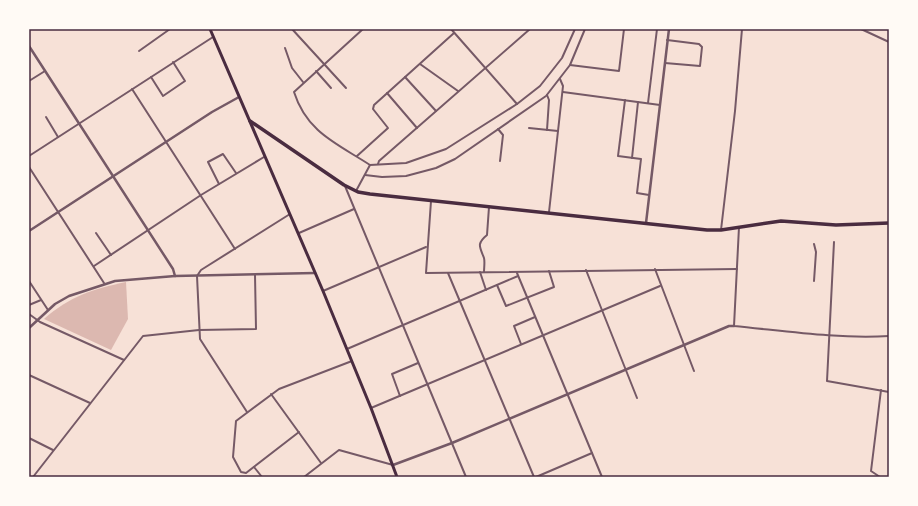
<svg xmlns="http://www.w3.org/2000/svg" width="918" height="506" font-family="Roboto,sans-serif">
  <rect width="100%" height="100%" fill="#f7e1d7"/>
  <!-- water -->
  <path fill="#dcb8b0" d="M126,282l2,37 -17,31 -67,-31c26,-23 49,-30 82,-37z"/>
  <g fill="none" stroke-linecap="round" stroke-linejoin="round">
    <!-- minor -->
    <g stroke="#755966" stroke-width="2">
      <path d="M292,29l54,59"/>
      <path d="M363,29l-69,63c13,41 44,52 76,73"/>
      <path d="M451,29l66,75"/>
      <path d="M861,29l28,13"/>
      <path d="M285,48l7,20 11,14"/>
      <path d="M139,51l31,-22"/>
      <path d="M665,63l35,3 2,-19 -3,-3 -32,-4"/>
      <path d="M420,64l38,27"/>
      <path d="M570,65l49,6 5,-42"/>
      <path d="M316,71l15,17"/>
      <path d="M151,77l12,19 22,-15 -12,-19"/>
      <path d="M405,77l31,34"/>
      <path d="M29,81l16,-10"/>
      <path d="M132,89l103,160"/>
      <path d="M563,92l97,13"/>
      <path d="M387,93l30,35"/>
      <path d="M547,95l2,5 -2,30"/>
      <path d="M625,100l-7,56 23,3 -4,34 12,2"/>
      <path d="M648,103l9,-74"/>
      <path d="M46,117l12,20"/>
      <path d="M529,128l29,3"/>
      <path d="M498,129l5,6 -3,26"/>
      <path d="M29,156l184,-119"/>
      <path d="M357,156l31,-28 -15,-19 1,-4 80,-72"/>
      <path d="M632,158l6,-56"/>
      <path d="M378,164l1,-3 151,-132"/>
      <path d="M29,167l75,116"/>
      <path d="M365,175l17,2 24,-1 30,-8 19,-9 91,-63 24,-31 15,-36"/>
      <path d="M219,184l-11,-22 15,-8 13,19"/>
      <path d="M345,186l121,291"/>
      <path d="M356,191l14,-26 36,-2 40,-14 71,-45 23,-18 22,-28 13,-29"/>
      <path d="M431,201l-5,72 311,-4"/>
      <path d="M549,212l14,-126 -3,-7"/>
      <path d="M739,227l-5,99c52,5 103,13 155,10"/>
      <path d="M721,230l14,-119 7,-82"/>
      <path d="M96,233l15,22"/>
      <path d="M299,233l55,-24"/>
      <path d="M834,242l-7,139 62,11"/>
      <path d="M814,244l2,8 -2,29"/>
      <path d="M94,266l107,-71 63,-38"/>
      <path d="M655,269l39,102"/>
      <path d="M586,270l51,128"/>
      <path d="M480,272l6,18"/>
      <path d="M484,272c0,-4 1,-10 0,-14 -4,-11 -8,-14 3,-23l2,-28"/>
      <path d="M448,273l86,204"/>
      <path d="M517,273l85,204"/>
      <path d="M29,281l19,29"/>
      <path d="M497,285l9,21 48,-19 -5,-16"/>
      <path d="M323,291l103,-44"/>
      <path d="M29,305l12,-5"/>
      <path d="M29,314l11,8 84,38"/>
      <path d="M521,344l-7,-18 21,-9"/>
      <path d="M347,349l171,-73"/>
      <path d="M29,375l61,28"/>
      <path d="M271,394l50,69"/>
      <path d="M400,396l-8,-22 26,-11"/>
      <path d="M371,408l289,-122"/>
      <path d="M247,412l-47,-73 -3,-63 4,-6 89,-56"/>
      <path d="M299,432l-53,41 -5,-1 -8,-15 3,-36 43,-32 73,-28"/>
      <path d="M29,438l24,12"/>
      <path d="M254,467l8,10"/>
      <path d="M33,477l110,-141 56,-6 57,-1 -1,-54"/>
      <path d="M304,477l35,-27 54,15"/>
      <path d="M536,477l56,-24"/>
      <path d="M880,477l-9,-6 10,-81"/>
    </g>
    <!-- tertiary -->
    <g stroke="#755966" stroke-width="2.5">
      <path d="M29,46l144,223 2,7"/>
      <path d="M646,223l23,-194"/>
      <path d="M29,231l183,-119 27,-15"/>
      <path d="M29,328l26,-24 14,-8 46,-15 60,-5 140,-3"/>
      <path d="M393,465l59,-22 277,-117h5"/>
    </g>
    <!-- secondary -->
    <path stroke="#4a2c40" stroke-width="3" d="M210,29l113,262 48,117 26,69"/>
    <!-- primary -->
    <path stroke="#4a2c40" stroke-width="3.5" d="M250,121l94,64 14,7 12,2 337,36h14l60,-9 55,4 53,-2"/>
  </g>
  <!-- border -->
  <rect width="918" height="506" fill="none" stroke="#fffaf5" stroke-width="60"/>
  <rect x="30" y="30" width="858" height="446" fill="none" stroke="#4a2c40" stroke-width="1.5"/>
</svg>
